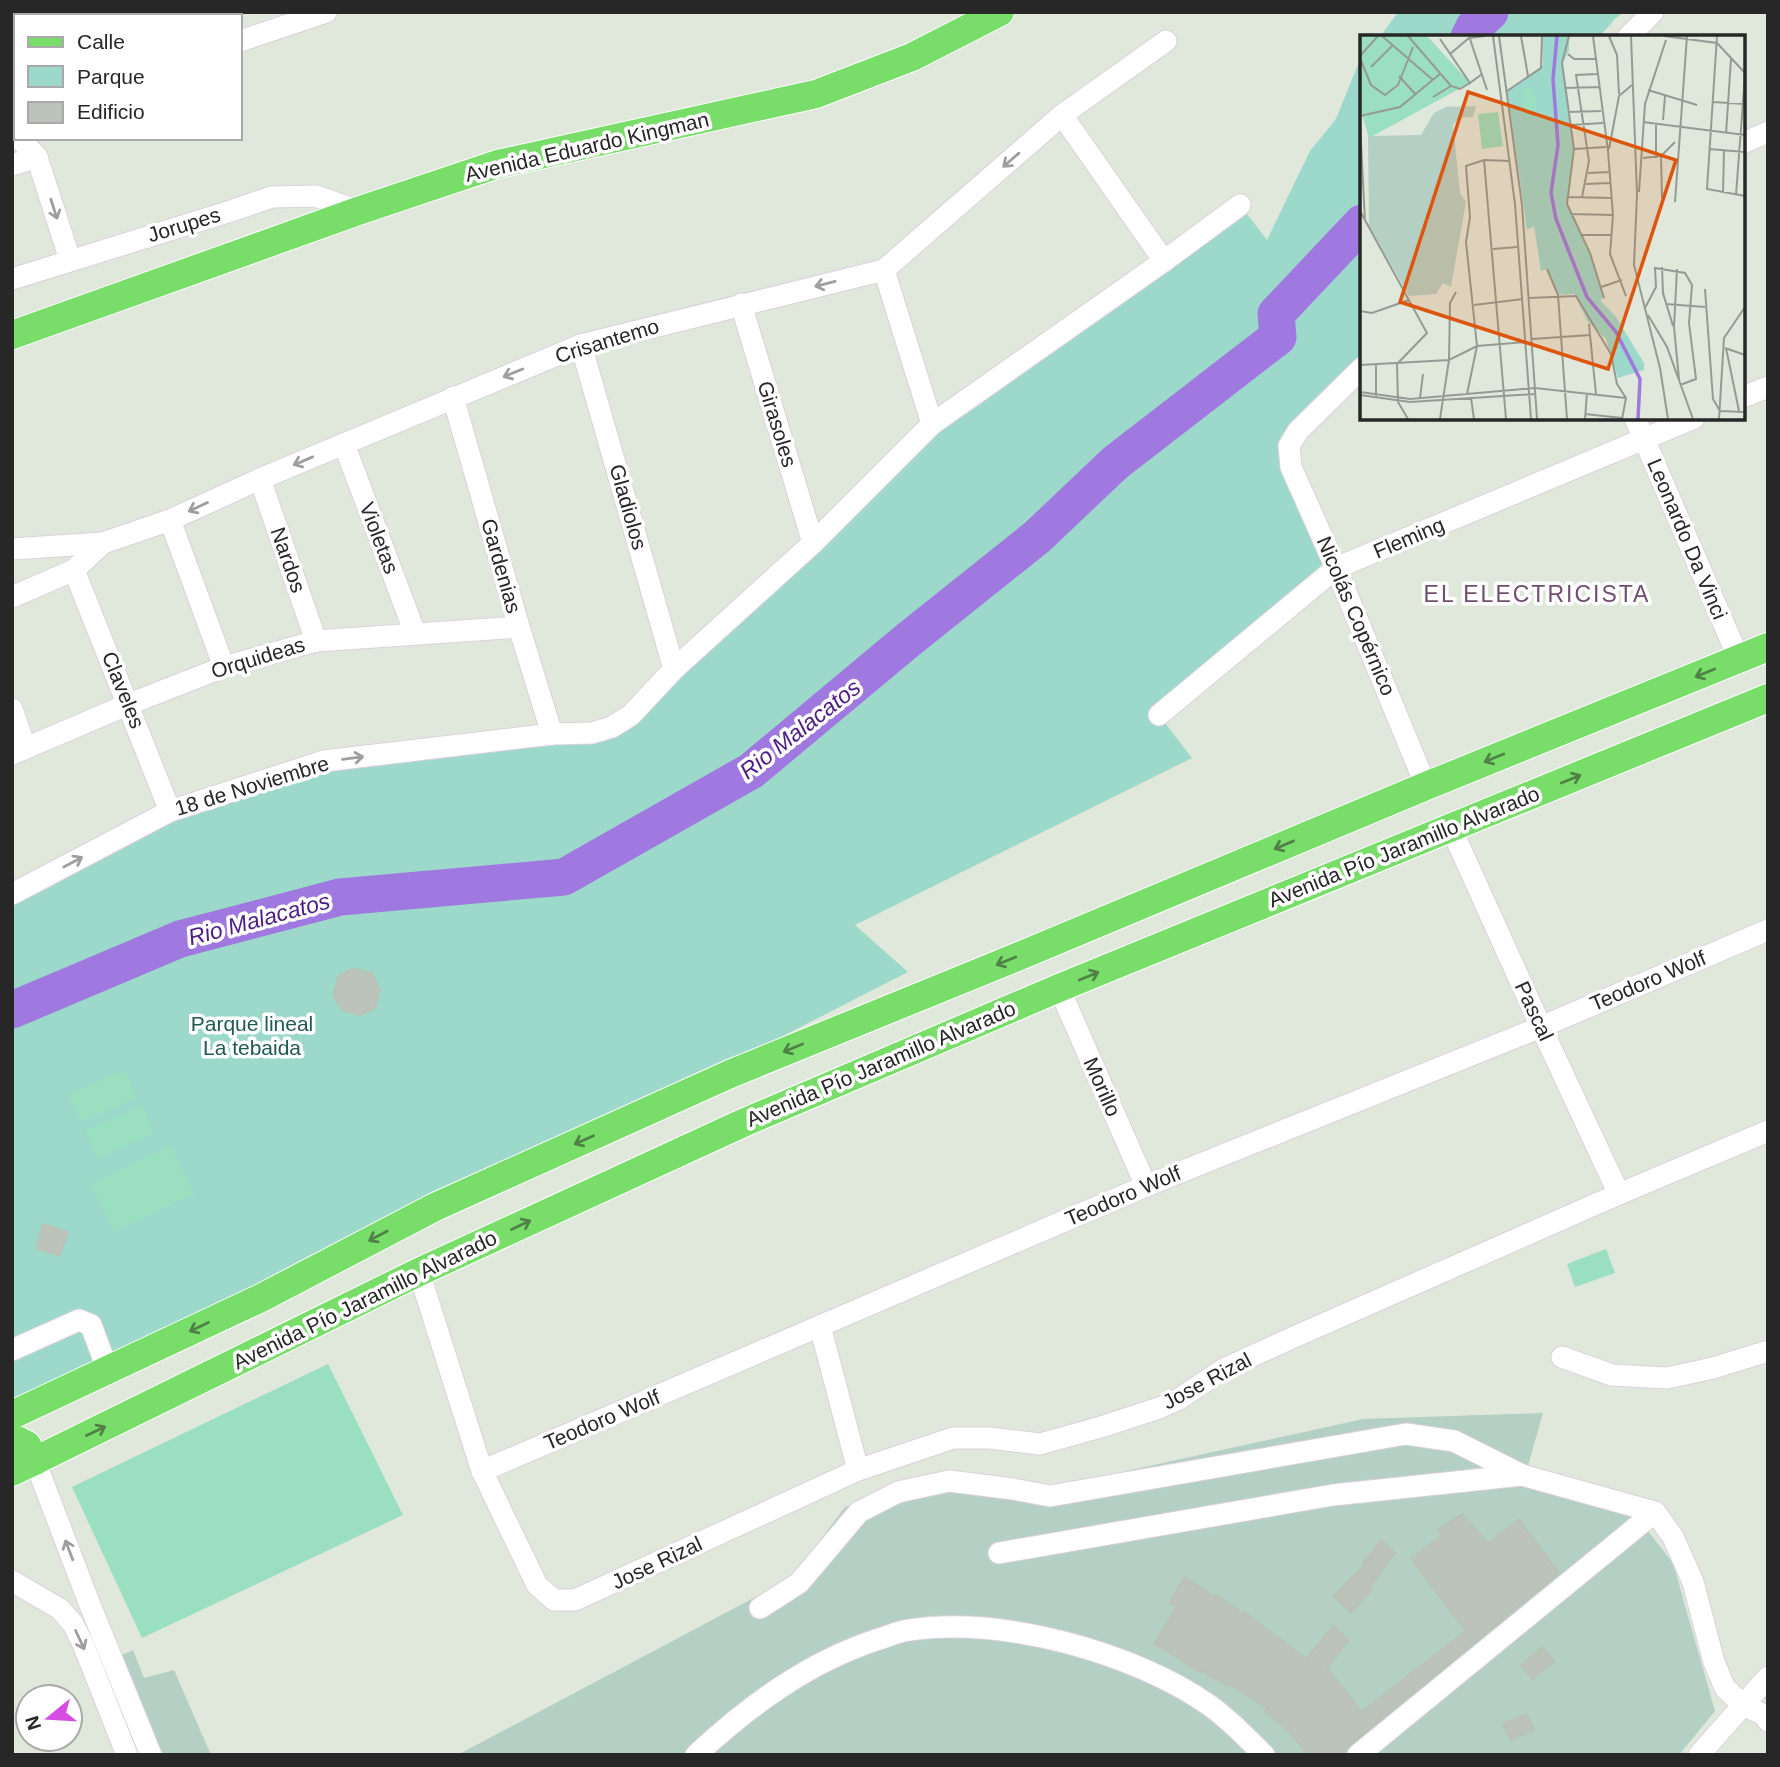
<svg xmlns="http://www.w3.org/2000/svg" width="1780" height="1767" font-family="Helvetica,sans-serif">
  <rect width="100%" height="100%" fill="#dfe8da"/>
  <!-- green -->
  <g fill="#9dd9cb">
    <path d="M1398,12h225l-8,7 -16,18h-219z"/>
    <path d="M1362,61v307l-73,78 47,122 -177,147 33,43 -337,167 53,47 -350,179 -546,264v-521l158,-83 154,-50 288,-34 320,-303 308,-219 27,35 43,-89 26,-32 21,-52z"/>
  </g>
  <!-- cemetery -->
  <g fill="#b4d0c5">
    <path d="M1543,1413l-20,70 106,24 44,56 42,148 -36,44h-1226l10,-3 330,-175 52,-70 92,-25 117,5 309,-68z"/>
    <path d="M133,1650l11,28 30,-8 37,85h-95l-30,-84z"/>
  </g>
  <!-- pitch -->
  <g fill="#9adfbf">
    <path d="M125,1070l12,28 -55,23 -13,-26z"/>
    <path d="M142,1106l12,27 -57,25 -12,-27z"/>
    <path d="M170,1146l25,48 -81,37 -23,-47z"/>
    <path d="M1606,1249l9,24 -40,14 -8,-23z"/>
    <path d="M328,1364l75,151 -261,123 -70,-151z"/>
  </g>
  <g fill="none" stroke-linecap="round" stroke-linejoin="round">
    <!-- river -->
    <g stroke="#9f79df" stroke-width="37">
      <path d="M1469,37l5,-10 16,-15"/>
      <path d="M12,1010l168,-71 160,-42 224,-20 187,-106 157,-131 129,-103 78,-74 163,-126 -2,-23 86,-91"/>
    </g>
  </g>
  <!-- building -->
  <g fill="#bcc3ba" stroke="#b8c3b5" stroke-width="2">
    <path d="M353,969l19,4 8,17 -5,18 -15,7 -18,-5 -9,-15 6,-20z"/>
    <path d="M43,1224l25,8 -8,24 -24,-8z"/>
    <path d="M1462,1514l26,30 31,-24 40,53 -209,172 -9,10h-33l-20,-25 -23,-19 2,-3 -38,-24 -1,2 -27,-16 -1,2 -18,-11 1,-1 -29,-16 23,-37 -7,-4 14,-26 31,20 1,-3 27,20 1,-2 62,47 27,-33 16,14 -22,28 35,44 104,-81 -55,-72 32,-24 -5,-5z"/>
    <path d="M1381,1540l14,13 -26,35 2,2 -20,23 -17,-17 30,-31 -1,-1z"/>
    <path d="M1542,1647l12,14 -21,18 -12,-14z"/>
    <path d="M1526,1714l8,16 -23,10 -8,-16z"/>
  </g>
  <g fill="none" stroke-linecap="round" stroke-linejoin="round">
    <defs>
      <g id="minor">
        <path d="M1628,37l25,-25"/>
        <path d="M240,41l86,-29"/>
        <path d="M1062,115l102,146"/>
        <path d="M12,120l4,-2"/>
        <path d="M19,138l18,19 33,103"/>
        <path d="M1743,143l25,-11"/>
        <path d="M12,165l25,-8"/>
        <path d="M884,270l48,154"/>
        <path d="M12,279l219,-68 41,-14 44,-1 42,15"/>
        <path d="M741,304l72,239"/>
        <path d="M581,345l93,324"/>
        <path d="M1362,368l-64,63 -9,15 2,21 45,101 90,218"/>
        <path d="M453,397l66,230 33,107"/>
        <path d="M1743,397l25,-10"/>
        <path d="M1635,418l104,241"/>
        <path d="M344,444l71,189"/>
        <path d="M260,479l56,162"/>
        <path d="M170,520l54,147"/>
        <path d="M12,549l91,-6"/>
        <path d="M74,570l96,241"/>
        <path d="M12,597l62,-27 29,-27 67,-23 90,-41 321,-134 303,-75 178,-155 104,-74"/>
        <path d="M12,709l13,38"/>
        <path d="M1159,715l177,-147 358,-150"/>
        <path d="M12,754l117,-50 95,-37 92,-26 203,-14"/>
        <path d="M1451,828l90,199 78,167"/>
        <path d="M12,894l158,-83 154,-50 228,-27 40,-1 20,-6 19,-12 43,-46 139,-126 119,-119 232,-163 76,-56"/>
        <path d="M1059,988l87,198"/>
        <path d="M419,1272l63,199 55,114 17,15h21l283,-130 95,-32h36l51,6 61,-17 58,-19 20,-9 45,-30 70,-32 325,-143 149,-63"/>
        <path d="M820,1326l38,144"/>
        <path d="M12,1350l67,-30 12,5 17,46"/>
        <path d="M1562,1357l50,18 55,3 46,-10 55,-17"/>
        <path d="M35,1461l53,139 63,155"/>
        <path d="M482,1471l664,-285 395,-159 227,-97"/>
        <path d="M999,1553l334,-58 189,-20 133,37 18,25 20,45 21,80 11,26 18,17 21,10 4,6"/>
        <path d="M12,1581l48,28 13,15 10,20 44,111"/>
        <path d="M760,1608l39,-25 60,-71 39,-20 51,-11 64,8 37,7 356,-62 48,7 68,34"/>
        <path d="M696,1755c54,-50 112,-93 183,-116 10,-3 20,-8 30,-9 92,-14 224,22 300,75 20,14 38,33 55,50"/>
        <path d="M1358,1755l297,-243"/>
        <path d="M1699,1755l69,-78"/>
      </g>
      <g id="major">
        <path d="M12,335l346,-124 140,-47 318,-70 96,-37 88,-45"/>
        <path d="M12,1415l249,-117 174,-91 295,-133 287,-117 409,-171 342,-139"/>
        <path d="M12,1442l5,-2 10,5 8,16"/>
        <path d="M12,1472l407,-200 324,-149 316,-135 709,-290"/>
      </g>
    </defs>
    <!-- minor casing -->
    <use href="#minor" stroke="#ddd0df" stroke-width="23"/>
    <!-- major casing -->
    <use href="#major" stroke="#fff" stroke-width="30"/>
    <!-- minor -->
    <use href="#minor" stroke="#fff" stroke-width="21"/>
    <!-- major -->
    <use href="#major" stroke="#78de69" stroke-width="28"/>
  </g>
  <!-- one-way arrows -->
  <defs><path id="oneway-shaft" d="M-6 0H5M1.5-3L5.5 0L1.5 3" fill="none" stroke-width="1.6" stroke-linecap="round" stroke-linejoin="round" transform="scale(1.75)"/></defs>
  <g stroke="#9e9e9e">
    <use href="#oneway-shaft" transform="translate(1011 160) rotate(139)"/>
    <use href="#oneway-shaft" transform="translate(54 209) rotate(72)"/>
    <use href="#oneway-shaft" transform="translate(825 284) rotate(166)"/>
    <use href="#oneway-shaft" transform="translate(513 373) rotate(158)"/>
    <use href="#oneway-shaft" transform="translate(303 461) rotate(157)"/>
    <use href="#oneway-shaft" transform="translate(198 507) rotate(155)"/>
    <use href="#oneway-shaft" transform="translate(353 758) rotate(-7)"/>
    <use href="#oneway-shaft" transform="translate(73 862) rotate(-28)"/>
    <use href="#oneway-shaft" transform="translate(69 1550) rotate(-111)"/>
    <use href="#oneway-shaft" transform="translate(80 1640) rotate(65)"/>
  </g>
  <g stroke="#508248">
    <use href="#oneway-shaft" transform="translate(1705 673) rotate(158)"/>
    <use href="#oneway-shaft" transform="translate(1494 758) rotate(158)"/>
    <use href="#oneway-shaft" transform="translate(1571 779) rotate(-22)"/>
    <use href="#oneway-shaft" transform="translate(1284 845) rotate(157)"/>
    <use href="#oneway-shaft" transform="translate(1006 961) rotate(158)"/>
    <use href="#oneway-shaft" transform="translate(1089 976) rotate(-22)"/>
    <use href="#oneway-shaft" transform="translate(793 1048) rotate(158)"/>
    <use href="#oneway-shaft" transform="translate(584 1140) rotate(156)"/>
    <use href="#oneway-shaft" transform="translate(521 1225) rotate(-25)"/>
    <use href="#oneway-shaft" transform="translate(378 1236) rotate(152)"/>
    <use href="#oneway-shaft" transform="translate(199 1327) rotate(154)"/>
    <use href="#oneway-shaft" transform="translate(96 1431) rotate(-26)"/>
  </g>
  <g text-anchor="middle" stroke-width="7" stroke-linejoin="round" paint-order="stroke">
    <!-- street labels -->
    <g font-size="21" fill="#272727" stroke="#fff">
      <text transform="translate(587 147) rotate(-13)" y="7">Avenida Eduardo Kingman</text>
      <text transform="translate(184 225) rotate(-17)" y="7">Jorupes</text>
      <text transform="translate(607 341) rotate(-17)" y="7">Crisantemo</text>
      <text transform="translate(777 424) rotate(73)" y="7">Girasoles</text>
      <text transform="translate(628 507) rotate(74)" y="7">Gladiolos</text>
      <text transform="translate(379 538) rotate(69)" y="7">Violetas</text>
      <text transform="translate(1409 538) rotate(-23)" y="7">Fleming</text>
      <text transform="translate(1687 539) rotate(67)" y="7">Leonardo Da Vinci</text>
      <text transform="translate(288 560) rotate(71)" y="7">Nardos</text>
      <text transform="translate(501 566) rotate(74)" y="7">Gardenias</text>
      <text transform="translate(1356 616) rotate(67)" y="7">Nicolás Copérnico</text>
      <text transform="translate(258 658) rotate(-17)" y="7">Orquideas</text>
      <text transform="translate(123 690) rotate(68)" y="7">Claveles</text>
      <text transform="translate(252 786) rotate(-17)" y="7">18 de Noviembre</text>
      <text transform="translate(1404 847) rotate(-22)" y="7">Avenida Pío Jaramillo Alvarado</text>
      <text transform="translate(1648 981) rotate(-23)" y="7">Teodoro Wolf</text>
      <text transform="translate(1534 1011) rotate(65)" y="7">Pascal</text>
      <text transform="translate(881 1064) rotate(-23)" y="7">Avenida Pío Jaramillo Alvarado</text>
      <text transform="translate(1102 1087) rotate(66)" y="7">Morillo</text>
      <text transform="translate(1123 1196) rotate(-23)" y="7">Teodoro Wolf</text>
      <text transform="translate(365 1300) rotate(-26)" y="7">Avenida Pío Jaramillo Alvarado</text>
      <text transform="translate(1207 1381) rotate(-28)" y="7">Jose Rizal</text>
      <text transform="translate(602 1420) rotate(-23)" y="7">Teodoro Wolf</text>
      <text transform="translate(657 1563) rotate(-25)" y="7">Jose Rizal</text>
    </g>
    <!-- park labels -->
    <g font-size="21" fill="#215a55" stroke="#fff">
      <text x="252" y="1031">Parque lineal<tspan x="252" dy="24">La tebaida</tspan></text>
    </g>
    <!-- neighbourhood labels -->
    <g font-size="23" letter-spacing="2" fill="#6f4e72" stroke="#fff">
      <text x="1537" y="602">EL ELECTRICISTA</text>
    </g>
    <!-- water labels -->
    <g font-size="23" font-style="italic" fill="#4c1d86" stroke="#fff">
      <text transform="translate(800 729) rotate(-38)" y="8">Rio Malacatos</text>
      <text transform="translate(259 919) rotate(-15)" y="8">Rio Malacatos</text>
    </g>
  </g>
  <!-- overview -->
  <g transform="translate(1360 35)">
    <rect width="385" height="385" fill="#dfe8da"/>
    <path d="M182,1h27v15l-7,13 12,85 -7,53 23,51 14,45 -4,2 16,17 28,46v7l-26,8 -12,-39 -18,-17 -14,-28 -16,1 -11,-26 -6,2 -7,-45 -7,4 -20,-139 36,-26z" fill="#9dd9cb"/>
    <path d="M116,71l-3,11 -13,1 -7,7 7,68 6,9 -15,85 -8,-4 -7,11 -27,2 -40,-70 -1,-90 53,-1 13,-22 12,-6z" fill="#b4d0c5"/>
    <path d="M0,1h67l43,47 -101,55 -9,-31zM174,52l3,23 -12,2 -3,-23zM138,77l5,34 -21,3 -4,-35z" fill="#9adfbf"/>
    <path fill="none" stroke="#9f79df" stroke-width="3.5" d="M197,1l-4,43 5,66 -7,48 5,26 31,78 29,35 24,47 -2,40"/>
    <path fill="none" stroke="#959b92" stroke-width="2" d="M22,1l51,44M48,1l43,50 9,3 10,-6M109,1l18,54M133,1l22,168 16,215M139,1l23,169 15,214M161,1l7,40M209,1l-7,27 12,86 -7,55 23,49 14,45M233,1l15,115 5,64 -3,39 16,42M249,1l8,19 2,39M271,1l6,158 -3,71 26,103 8,51M304,1l53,7 28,30M357,1l-10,153 38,7M80,4l30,44 12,-9M90,19l19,-16 16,-2M208,19l6,5h21M0,21l18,-20M0,23l11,27 14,10 13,-10 15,-38M11,32l22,-22M39,41l17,19M205,53l34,-1M288,55l49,15M147,56l34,-23 1,-32M73,62l18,-11M353,67l32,2M208,77l33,-1M0,81l40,-9 41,-34M303,85l2,-24M283,87l102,13M0,89l5,97M296,89v34M210,90l33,-2M366,99l5,-75M214,114l32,-2M249,114l10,-53 13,-11M349,114l36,3M301,121l1,43M283,123l18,-2 14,-14M124,125l22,259M228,138l22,-1M226,149l24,-1M279,157l6,-88 21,-64M363,158l1,-43M376,160l9,-120M208,162l44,1M222,162l7,-36 -13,-86 21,-1M315,167l12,-166M0,176l67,122 -30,31M211,179l42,1M221,200h31M133,214l24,-2M302,232l1,26 10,33M187,234l11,26 9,124M317,234l-3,58 5,52M241,252l21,-7M345,254l8,110 7,12 25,1M169,263l47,-2 35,58 6,30 9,14 -4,21M306,269l39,3M114,270l49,-6M285,273l11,-21 -1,-19 30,5 7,12 -3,38 7,56 -16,6M0,276l12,2 37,-13M288,280l19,32 26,72M230,300l6,59M172,304l58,-4 -1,-11M365,313l20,7M366,313l13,63M37,329l1,38 10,17M0,330l89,-5 28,-14 49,-4M0,357l50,7 125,-11 91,10M107,359l10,-48 -11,-104 4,-25 -4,-51 18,-6 26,1M0,360l50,7 125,-8M16,363v-33M60,363l3,-24M111,363l3,21M225,379l37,4M80,384l9,-59 1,-57 6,-11M225,384l2,-26M359,384l5,-81 21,-31"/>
    <path fill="#de560d" fill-opacity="0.15" stroke="#de560d" stroke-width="3.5" d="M108,57l208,68 -68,209 -208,-67z"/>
    <rect width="385" height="385" fill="none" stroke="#272727" stroke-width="3.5"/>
  </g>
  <!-- border -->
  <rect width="1780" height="1767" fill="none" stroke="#272727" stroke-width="28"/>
  <!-- legend -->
  <rect x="14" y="14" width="228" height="126" fill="#ffffff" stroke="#a9a9a9" stroke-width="2"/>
  <rect x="28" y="37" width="35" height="10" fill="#78de69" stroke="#a9a9a9" stroke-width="2"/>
  <text x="77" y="49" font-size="21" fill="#272727">Calle</text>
  <rect x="28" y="66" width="35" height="21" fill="#9dd9cb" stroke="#a9a9a9" stroke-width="2"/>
  <text x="77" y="84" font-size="21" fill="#272727">Parque</text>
  <rect x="28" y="102" width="35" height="21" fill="#bcc3ba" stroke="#a9a9a9" stroke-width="2"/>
  <text x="77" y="119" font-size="21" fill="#272727">Edificio</text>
  <!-- north arrow -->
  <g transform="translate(49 1718) rotate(252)"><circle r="33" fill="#ffffff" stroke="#a9a9a9" stroke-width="2"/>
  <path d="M0-5L12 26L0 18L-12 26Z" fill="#d74ce3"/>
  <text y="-10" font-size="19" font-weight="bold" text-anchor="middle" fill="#272727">N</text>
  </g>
</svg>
